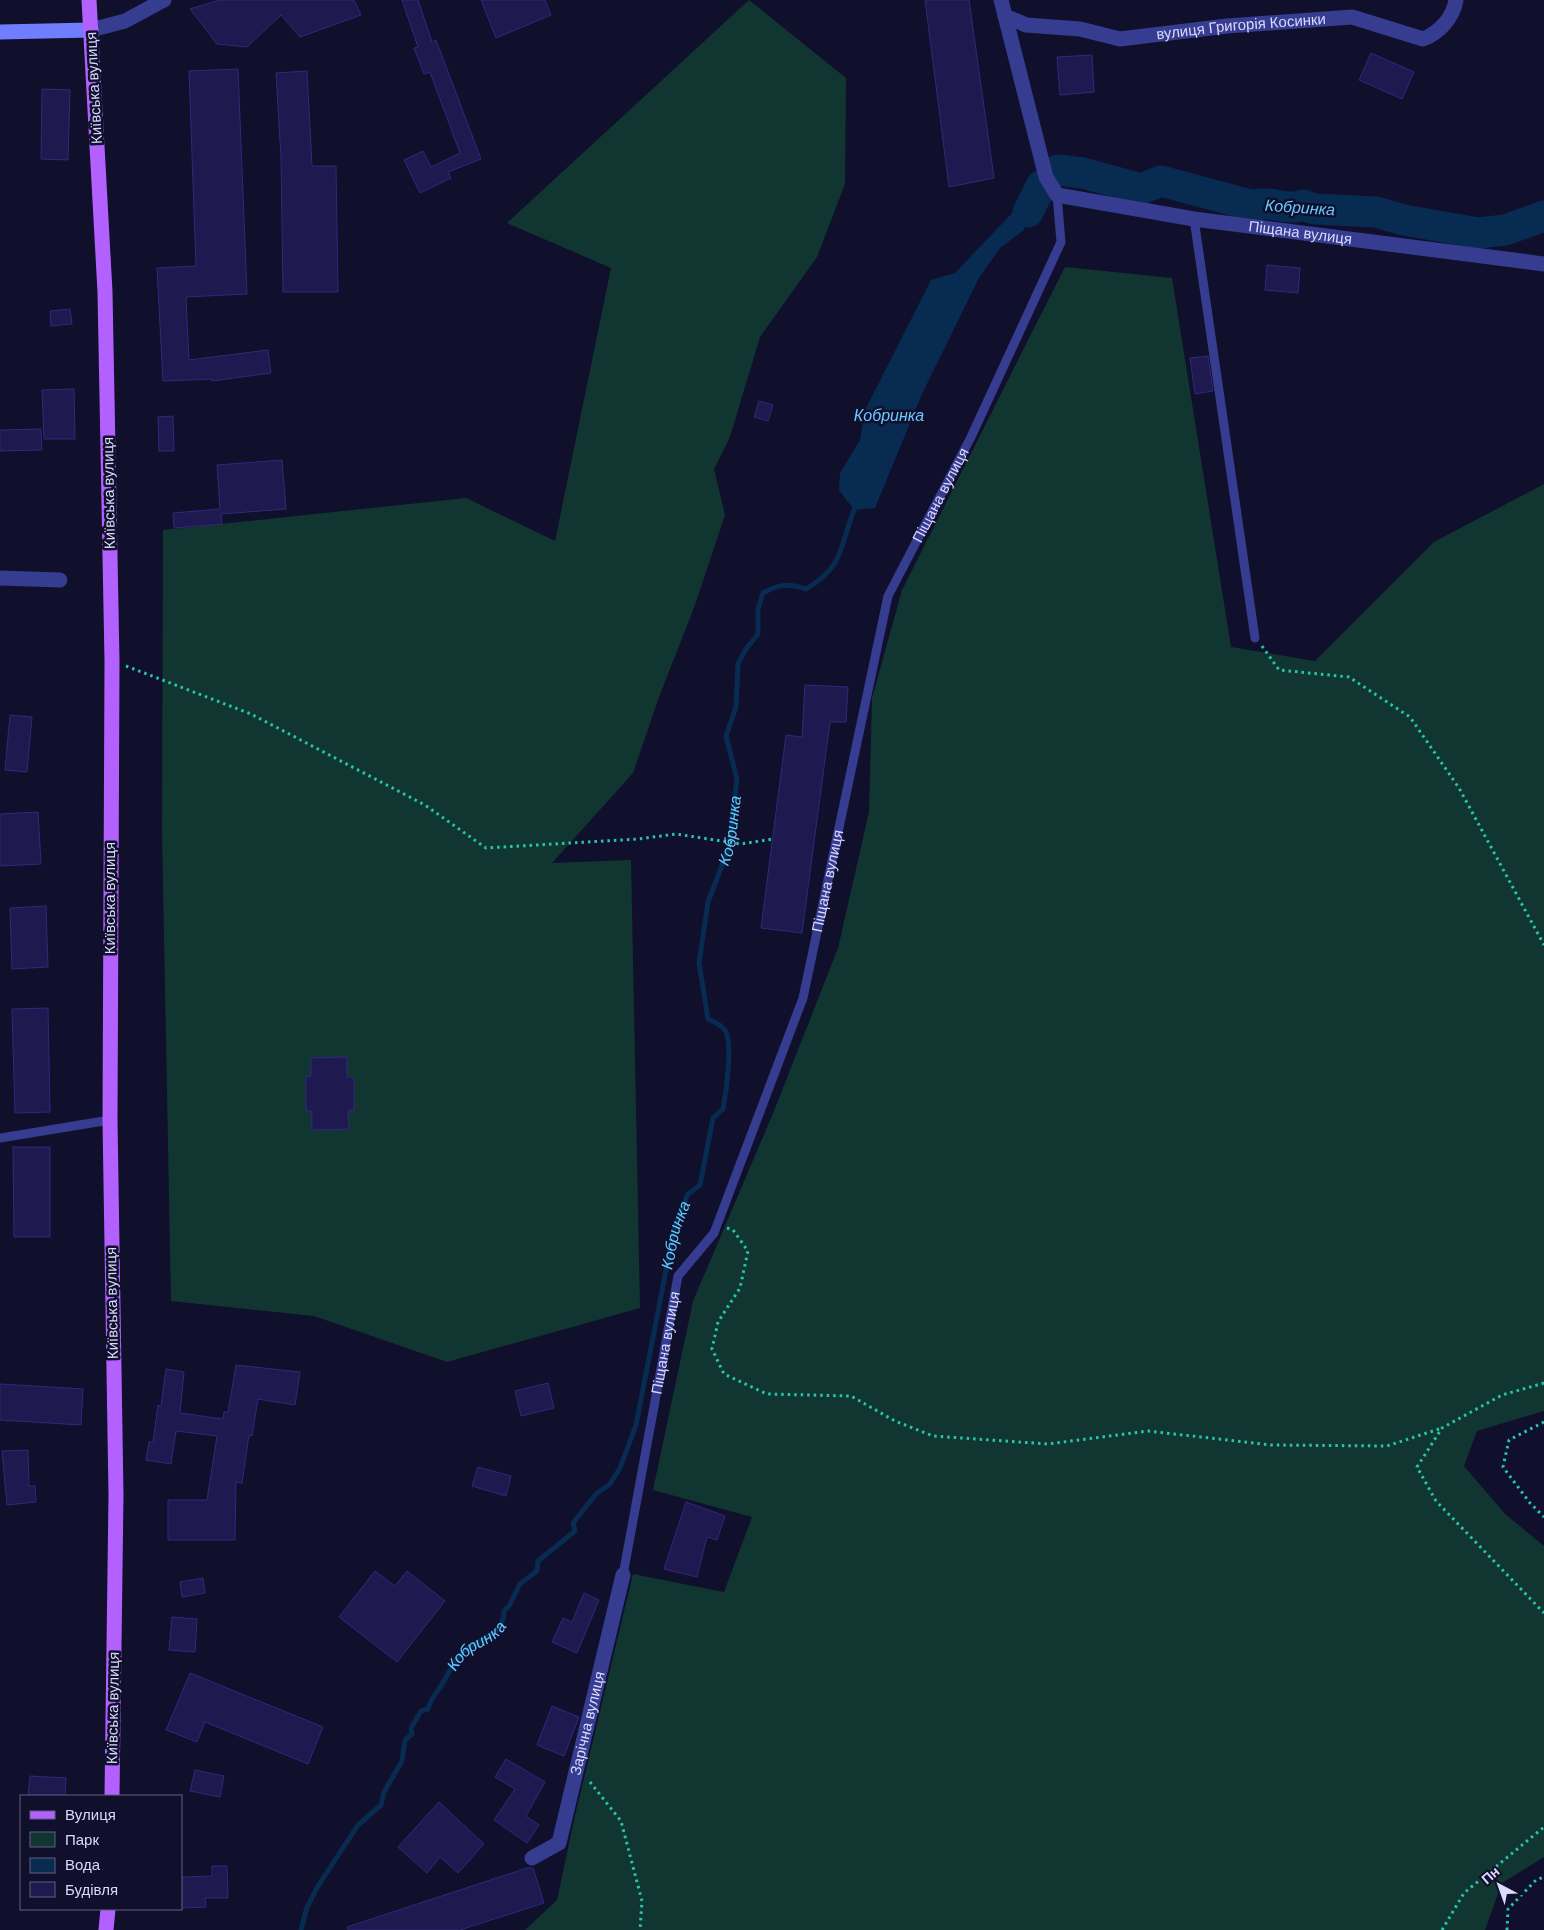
<svg xmlns="http://www.w3.org/2000/svg" width="1544" height="1930" font-family="'DM Sans',sans-serif">
  <rect width="100%" height="100%" fill="#100f2c"/>
  <!-- green -->
  <g fill="#113631">
    <path d="M749,0l97,78 -1,106 -28,73 -57,80 -30,100 -16,32 11,46 -30,90 -36,92 -26,76 -81,90 79,-3 9,448 -193,54 -133,-46 -143,-15 -9,-469 1,-302 303,-32 89,43 56,-273 -104,-45z"/>
    <path d="M1065,267l107,11 59,369 84,14 119,-119 110,-58v927l-67,20 -13,35 41,48 39,32v311l-42,26 -17,47h-960l32,-30 17,-80 59,-246 91,18 28,-75 -99,-27 40,-189 81,-190 64,-163 31,-136 3,-114 30,-108z"/>
  </g>
  <!-- water -->
  <path fill="#082b52" d="M1014,211l14,1 -4,18 -24,18 -21,30 -57,116 -47,114 -21,2 -15,-20 1,-17 20,-33 5,-30 66,-130 24,-7z"/>
  <g fill="none" stroke-linecap="round" stroke-linejoin="round">
    <!-- stream -->
    <path stroke="#082b52" stroke-width="5" id="s1" d="M301,1930l6,-23 11,-21 40,-61 23,-20 3,-13 18,-31 3,-21 7,-6 -1,-6 10,-17 7,-2c3,-11 7,-14 13,-23 7,-11 11,-23 21,-33 15,-15 42,-16 42,-42l5,-5 11,-22 17,-13 1,-10 37,-30 -2,-8 23,-29 14,-10 10,-16 16,-43 38,-196 14,-35 12,-9 13,-67 10,-9c3,-16 11,-69 1,-80 -4,-5 -11,-7 -16,-10l-9,-56 9,-61 21,-55 8,-68 -11,-43 10,-29 2,-43 8,-15 12,-15v-25l5,-16c16,-9 26,-10 43,-4 38,-23 33,-40 48,-79"/>
    <!-- river -->
    <g stroke="#082b52" stroke-width="31">
      <path d="M1058,170l25,3 58,16 20,-8 93,25c16,-7 33,6 49,-1l12,4 61,3 28,8 74,13 27,-3 39,-14"/>
      <path d="M1028,212l13,-26"/>
    </g>
  </g>
  <!-- building -->
  <g fill="#1e194f" stroke="#30297c">
    <path d="M220,0h134l7,15 -61,22 -19,-22 -34,32 -30,-3 -27,-35z"/>
    <path d="M402,0h16l14,42 4,-2 45,119 -33,13 3,6 -31,15 -16,-33 19,-9 8,16 29,-14 -30,-81 -6,2 -10,-26 4,-1z"/>
    <path d="M481,0h64l6,15 -55,23z"/>
    <path d="M925,0h44l25,178 -45,9z"/>
    <path d="M1371,53l43,19 -12,27 -43,-19z"/>
    <path d="M1092,55l2,37 -34,3 -3,-38z"/>
    <path d="M238,69l9,225 -61,3 3,63 79,-10 3,23 -59,8 -1,-2 -48,2 -6,-113 39,-2 -7,-195z"/>
    <path d="M307,71l5,95h24l2,126h-55l-2,-135 -5,-84z"/>
    <path d="M42,89l28,1 -2,70 -27,-1z"/>
    <path d="M1267,265l33,3 -2,25 -33,-3z"/>
    <path d="M70,309l2,15 -21,2 -1,-15z"/>
    <path d="M1208,356l5,35 -18,3 -5,-36z"/>
    <path d="M74,389l1,50h-31l-2,-49z"/>
    <path d="M759,401l14,4 -5,16 -14,-4z"/>
    <path d="M173,416l1,35h-15l-1,-34z"/>
    <path d="M41,429l1,21 -42,1v-21z"/>
    <path d="M282,460l4,49 -65,5 1,10 -48,4 -1,-15 47,-4 -3,-44z"/>
    <path d="M805,685l43,2 -2,35h-16l-28,211 -41,-5 25,-193 16,2z"/>
    <path d="M10,715l22,2 -5,55 -22,-2z"/>
    <path d="M38,812l3,52 -41,2v-52z"/>
    <path d="M46,906l2,61 -36,2 -2,-61z"/>
    <path d="M48,1008l2,104 -35,1 -3,-104z"/>
    <path d="M347,1057v20h7v33h-6l1,19 -37,1v-19h-6v-35h5v-18z"/>
    <path d="M13,1147h37v90h-36z"/>
    <path d="M236,1365l64,7 -5,33 -37,-6 -6,37 -3,-1 -7,48 -6,-1 -1,58h-67v-40h39l10,-64 -41,-5 -5,33 -25,-4 3,-18h4l5,-37 3,1 5,-37 18,3 -4,41 43,6 1,-7h4z"/>
    <path d="M548,1383l6,25 -33,8 -6,-25z"/>
    <path d="M0,1384l83,5 -2,36 -81,-5z"/>
    <path d="M28,1450l1,36h6l1,16 -29,3 -5,-54z"/>
    <path d="M478,1467l33,9 -5,20 -34,-10z"/>
    <path d="M686,1502l39,14 -8,24 -10,-3 -10,40 -33,-8z"/>
    <path d="M375,1571l20,15 12,-15 38,30 -48,61 -58,-45z"/>
    <path d="M203,1578l2,15 -23,4 -2,-15z"/>
    <path d="M584,1593l15,7 -22,53 -25,-11 11,-24 9,4z"/>
    <path d="M172,1617l25,2 -2,33 -26,-2z"/>
    <path d="M190,1673l133,54 -15,37 -103,-42 -8,20 -31,-12z"/>
    <path d="M552,1706l27,11 -15,39 -27,-11z"/>
    <path d="M506,1759l39,23 -19,34 13,9 -12,18 -33,-23 21,-31 -20,-12z"/>
    <path d="M195,1770l29,6 -4,21 -30,-6z"/>
    <path d="M30,1776l36,2 -1,18h-37z"/>
    <path d="M439,1802l45,42 -26,29 -18,-16 -13,16 -29,-26z"/>
    <path d="M212,1866h15l1,32h-23l1,9 -25,1v-31l31,-1z"/>
    <path d="M527,1868h6l11,35 -84,27h-112l-1,-3z"/>
  </g>
  <g fill="none" stroke-linecap="round" stroke-linejoin="round">
    <!-- path -->
    <g stroke="#25c7ab" stroke-width="3" stroke-dasharray="2.5 4" stroke-linecap="butt">
      <path d="M1262,646l17,24 70,7 61,40 49,71 85,157"/>
      <path d="M126,666l125,48 174,91 61,43 152,-9 38,-5 65,10 32,-5"/>
      <path d="M727,1228l6,2 15,21 -8,37 -22,34 -6,27 12,25 43,20 84,2 44,25 38,15 115,8 100,-13 123,14 116,1 55,-18"/>
      <path d="M1544,1383l-42,12 -60,33 -25,39 19,34 108,112"/>
      <path d="M1544,1422l-35,18 -6,27 27,36 14,14"/>
      <path d="M590,1782l31,39 21,80 -2,29"/>
      <path d="M1442,1930l22,-37 80,-66"/>
      <path d="M1507,1930l1,-21 28,-29 8,-3"/>
    </g>
    <!-- lane -->
    <g stroke="#363c8f" stroke-width="9">
      <path d="M1194,219l61,419"/>
      <path d="M0,1138l110,-18"/>
      <path id="s2" d="M623,1575l55,-299 36,-43 89,-235 85,-402 83,-159 90,-195 -4,-47"/>
    </g>
    <!-- street -->
    <g stroke="#363c8f" stroke-width="15">
      <path id="s3" d="M1001,0l45,177 11,18 137,24 350,45"/>
      <path id="s4" d="M1005,16l21,9 54,4 40,10 107,-13 125,-9 71,22c16,-6 30,-21 33,-39"/>
      <path d="M91,30l34,-9 39,-21"/>
      <path d="M0,578l60,2"/>
      <path id="s5" d="M532,1858l27,-15 64,-268"/>
    </g>
    <!-- secondary -->
    <path stroke="#717dff" stroke-width="15" d="M0,32l91,-2"/>
    <!-- primary -->
    <g stroke="#b261ff" stroke-width="15">
      <path d="M89,0l16,292 7,369 -2,459 6,375 -4,301"/>
      <path d="M106,1930l2,-21"/>
    </g>
  </g>
  <g text-anchor="middle" stroke-width="5" stroke-linejoin="round" paint-order="stroke">
    <!-- street labels -->
    <g font-size="15" fill="#dadaff" stroke="#100f2c">
      <text dy="5" stroke="none"><textPath href="#s4" startOffset="240">вулиця Григорія Косинки</textPath></text>
      <text transform="translate(94 88) rotate(-93)" y="5">Київська вулиця</text>
      <text dy="5" stroke="none"><textPath href="#s3" startOffset="450">Піщана вулиця</textPath></text>
      <text transform="translate(109 493) rotate(-91)" y="5">Київська вулиця</text>
      <text dy="5" stroke="none"><textPath href="#s2" startOffset="1136">Піщана вулиця</textPath></text>
      <text dy="5" stroke="none"><textPath href="#s2" startOffset="731">Піщана вулиця</textPath></text>
      <text transform="translate(110 898) rotate(-90)" y="5">Київська вулиця</text>
      <text transform="translate(112 1303) rotate(-91)" y="5">Київська вулиця</text>
      <text dy="5" stroke="none"><textPath href="#s2" startOffset="236">Піщана вулиця</textPath></text>
      <text transform="translate(113 1708) rotate(-89)" y="5">Київська вулиця</text>
      <text dy="5" stroke="none"><textPath href="#s5" startOffset="154">Зарічна вулиця</textPath></text>
    </g>
    <!-- water labels -->
    <g font-size="16" font-style="italic" fill="#68caff" stroke="#100f2c">
      <text transform="translate(1300 207) rotate(4)" y="6">Кобринка</text>
      <text x="889" y="421">Кобринка</text>
      <text dy="6" stroke="none"><textPath href="#s1" startOffset="1258">Кобринка</textPath></text>
      <text dy="6" stroke="none"><textPath href="#s1" startOffset="824">Кобринка</textPath></text>
      <text dy="6" stroke="none"><textPath href="#s1" startOffset="345">Кобринка</textPath></text>
    </g>
  </g>
  <!-- legend -->
  <rect x="20" y="1795" width="162" height="115" fill="#100f2c" stroke="#616080"/>
  <rect x="30" y="1811" width="25" height="8" fill="#b261ff" stroke="#616080"/>
  <text x="65" y="1820" font-size="15" fill="#dadaff">Вулиця</text>
  <rect x="30" y="1832" width="25" height="15" fill="#113631" stroke="#616080"/>
  <text x="65" y="1845" font-size="15" fill="#dadaff">Парк</text>
  <rect x="30" y="1858" width="25" height="15" fill="#082b52" stroke="#616080"/>
  <text x="65" y="1870" font-size="15" fill="#dadaff">Вода</text>
  <rect x="30" y="1882" width="25" height="15" fill="#1e194f" stroke="#616080"/>
  <text x="65" y="1895" font-size="15" fill="#dadaff">Будівля</text>
  <!-- north arrow -->
  <g transform="translate(1499 1885) rotate(319)" stroke="#100f2c" stroke-width="4" paint-order="stroke">
  <path d="M0-4L9 19L0 12L-9 19Z" fill="#dadaff"/>
  <text y="-8" font-size="14" font-weight="bold" text-anchor="middle" fill="#dadaff">Пн</text>
  </g>
</svg>
